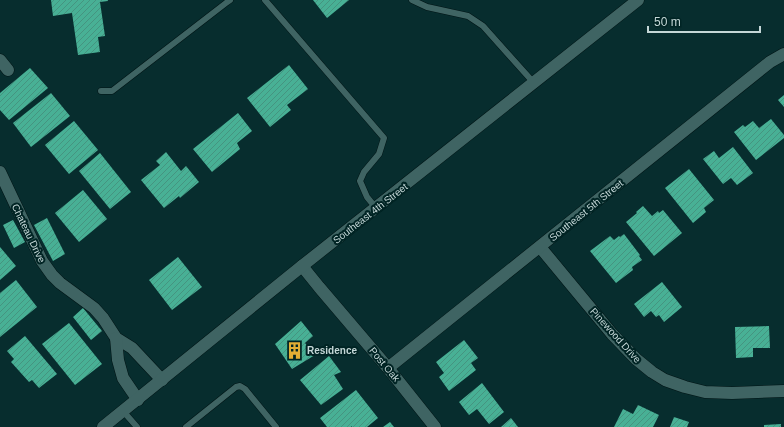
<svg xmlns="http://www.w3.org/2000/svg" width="784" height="427" font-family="Arial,sans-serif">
  <defs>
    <pattern id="building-hatch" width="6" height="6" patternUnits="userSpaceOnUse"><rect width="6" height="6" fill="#48b095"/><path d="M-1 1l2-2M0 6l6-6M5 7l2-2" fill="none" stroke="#459480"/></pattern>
  </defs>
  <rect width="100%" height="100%" fill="#072d2e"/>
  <!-- building -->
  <g fill="url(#building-hatch)">
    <path d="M51,0h57v1l-8,1 5,34 -7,1 2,15 -22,3 -6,-42 -19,3z"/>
    <path d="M313,0h36l-22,18z"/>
    <path d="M289,65l19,24 -21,16 4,5 -21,17 -23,-29z"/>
    <path d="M30,68l18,20 -39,32 -9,-10v-17z"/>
    <path d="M51,93l19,23 -39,31 -18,-24z"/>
    <path d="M784,95v12l-6,-7z"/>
    <path d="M238,113l14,18 -15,12 3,6 -28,23 -19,-23z"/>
    <path d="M771,119l13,16v3l-28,22 -22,-28 9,-7 2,2 8,-6 6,7z"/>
    <path d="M74,121l24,29 -29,24 -24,-29z"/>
    <path d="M733,147l20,26 -16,12 -6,-7 -8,6 -20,-25 11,-8 5,7z"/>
    <path d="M166,152l15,19 5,-5 13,16 -19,16 -1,-2 -15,12 -23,-28 19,-15 -4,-4z"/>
    <path d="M100,153l31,39 -21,17 -31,-38z"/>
    <path d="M689,169l25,31 -10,8 2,4 -13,11 -28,-35z"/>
    <path d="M83,190l24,29 -28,23 -24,-29z"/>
    <path d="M643,206l9,10 6,-5 1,2 4,-3 19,23 -28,23 -28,-34 11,-9 -1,-1z"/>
    <path d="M47,218l18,36 -12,7 -19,-36z"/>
    <path d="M13,220l12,22 -11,6 -11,-23z"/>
    <path d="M624,234l16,21 -1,1 3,4 -10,7 1,3 -17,13 -26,-32 20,-15 4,4 5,-4 1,1z"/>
    <path d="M0,247l16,19 -16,14z"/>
    <path d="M178,257l24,30 -30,23 -23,-30z"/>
    <path d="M16,280l21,27 -37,30v-44z"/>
    <path d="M662,282l20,25 -18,15 -5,-7 -3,2 -5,-6 -7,6 -10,-13z"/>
    <path d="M83,308l19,23 -11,9 -18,-23z"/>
    <path d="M301,321l12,15 -8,7 10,12 -23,14 -17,-25z"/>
    <path d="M69,323l33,41 -27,21 -33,-41z"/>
    <path d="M769,326l1,22h-17v9l-17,1 -1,-31z"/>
    <path d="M25,336l32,38 -18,14 -7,-8 -3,2 -18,-20 3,-3 -7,-8z"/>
    <path d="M464,340l14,18 -7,5 5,7 -27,21 -10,-14 5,-4 -8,-11z"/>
    <path d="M329,356l12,16 -7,3 9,14 -22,16 -21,-25z"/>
    <path d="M482,383l22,29 -15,12 -12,-15 -8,6 -10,-13z"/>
    <path d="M356,390l22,28 -11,9h-15v-1l-1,1h-24l-7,-9z"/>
    <path d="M638,405l21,10 -6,12h-39l9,-18 10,5z"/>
    <path d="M674,417l15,5 -2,5h-17z"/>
    <path d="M511,418l7,9h-17z"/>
    <path d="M390,422l4,5h-11z"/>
    <path d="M781,424v3h-17v-2z"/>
  </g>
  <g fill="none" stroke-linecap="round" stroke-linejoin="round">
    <defs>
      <g id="lane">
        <path d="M265,0l119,138 -5,16 -15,18 -4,9 7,16 9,11"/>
        <path d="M412,0l15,7 41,9 15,10 51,57"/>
        <path d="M101,91h11l114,-88 4,-3"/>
        <path d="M123,411l14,16"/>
        <path d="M186,427l50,-40 4,-1 5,3 31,38"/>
      </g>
      <g id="street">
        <path d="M0,60l8,10"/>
        <path d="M0,172l42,89 10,14 8,8 34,25 9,10 13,20 16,10 30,32"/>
        <path d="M540,247l72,87 24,25 16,13 13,8 20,7 20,5 27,1 52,-2"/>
        <path d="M302,266l17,21 69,81 47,59"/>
        <path d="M116,338l2,22 5,18 15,22"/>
        <path d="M388,368l382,-306 14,-8"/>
      </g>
      <path id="secondary" d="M103,427l199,-161 336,-266"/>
    </defs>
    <!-- lane casing -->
    <use href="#lane" stroke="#001415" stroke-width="7"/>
    <!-- street casing -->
    <use href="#street" stroke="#001415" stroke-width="13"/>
    <!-- secondary casing -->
    <use href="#secondary" stroke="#001415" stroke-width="13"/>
    <!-- lane -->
    <use href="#lane" stroke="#3f6463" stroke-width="6"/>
    <!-- street -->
    <use href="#street" stroke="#3f6463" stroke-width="12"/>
    <!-- secondary -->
    <use href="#secondary" stroke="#3f6463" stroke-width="12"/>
  </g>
  <!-- icons -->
  <defs>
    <symbol id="building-bare" viewBox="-9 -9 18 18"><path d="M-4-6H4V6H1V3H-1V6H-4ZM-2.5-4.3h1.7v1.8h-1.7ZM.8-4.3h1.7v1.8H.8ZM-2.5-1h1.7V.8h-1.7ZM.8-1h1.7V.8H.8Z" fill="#e3ae34" stroke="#002424" stroke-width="2.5" paint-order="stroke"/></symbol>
  </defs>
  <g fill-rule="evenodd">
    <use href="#building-bare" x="282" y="338" width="25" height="25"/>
  </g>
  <g text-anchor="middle" stroke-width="4" stroke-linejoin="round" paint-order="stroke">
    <!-- street labels -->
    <g font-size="10" fill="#c4d7d7" stroke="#002424">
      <text transform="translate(586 210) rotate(-39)" y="4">Southeast 5th Street</text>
      <text transform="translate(370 213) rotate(-38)" y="4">Southeast 4th Street</text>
      <text transform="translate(29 233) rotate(64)" y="4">Chateau Drive</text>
      <text transform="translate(616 335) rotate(48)" y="4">Pinewood Drive</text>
      <text transform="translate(385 364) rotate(50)" y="4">Post Oak</text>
    </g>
    <!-- poi labels -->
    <g font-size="10" font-weight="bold" fill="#c4d7d7" stroke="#002424" text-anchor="start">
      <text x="307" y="354">Residence</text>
    </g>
  </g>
  <!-- scale -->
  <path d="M648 26v6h112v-6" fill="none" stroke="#c4d7d7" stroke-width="2"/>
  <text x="654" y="26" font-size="12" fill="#c4d7d7" stroke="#002424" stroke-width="3" paint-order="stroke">50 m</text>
</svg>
